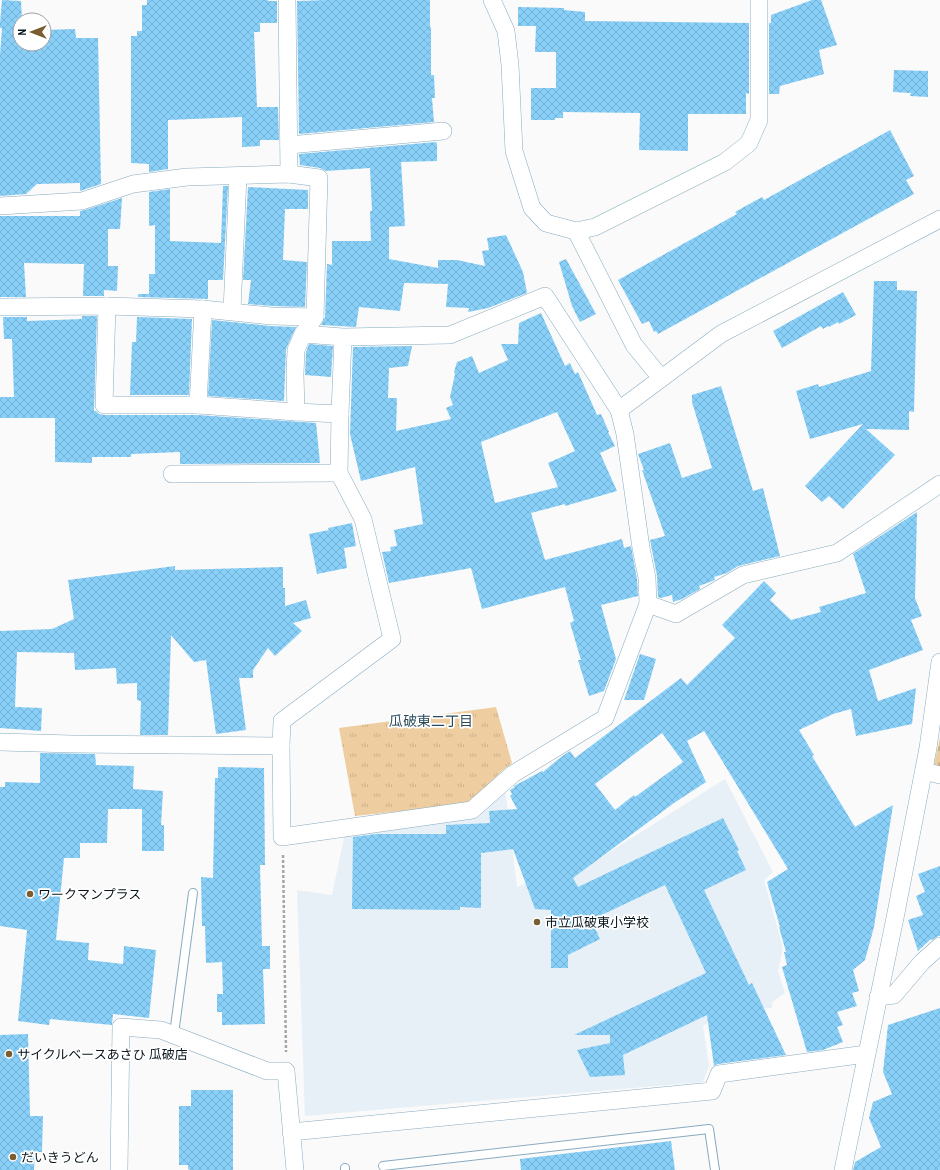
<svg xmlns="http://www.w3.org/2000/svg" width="940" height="1170" font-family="'Roboto Condensed','Noto Sans JP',sans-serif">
  <defs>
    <pattern id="cemetery-stones" width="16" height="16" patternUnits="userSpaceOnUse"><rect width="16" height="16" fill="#eecea0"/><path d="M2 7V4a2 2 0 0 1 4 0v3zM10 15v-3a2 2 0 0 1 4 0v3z" fill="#cbb089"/></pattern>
    <pattern id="park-tufts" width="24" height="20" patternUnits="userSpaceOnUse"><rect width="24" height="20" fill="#eecea0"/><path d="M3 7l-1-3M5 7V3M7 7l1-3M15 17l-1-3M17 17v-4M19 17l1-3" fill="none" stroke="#cbb089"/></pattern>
    <pattern id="building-cross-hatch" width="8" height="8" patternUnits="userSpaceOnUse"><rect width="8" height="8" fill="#89d0f9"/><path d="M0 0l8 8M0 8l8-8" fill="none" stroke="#75b2d5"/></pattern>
  </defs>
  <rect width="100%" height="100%" fill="#fafafa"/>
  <!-- built -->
  <path fill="#e7f0f6" d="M725,779l48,93 -9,8 19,68 -5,23 7,22 -13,9v6l-44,2 -25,16 6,39 -6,17 -398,34 -8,-226 35,5 13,-62 160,-45 12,99 51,-22 32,-7z"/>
  <!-- cemetery -->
  <path fill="url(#cemetery-stones)" d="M940,737v32l-6,-4z"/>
  <!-- park -->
  <path fill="url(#park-tufts)" d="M496,707l16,56 -10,8 -34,33 -113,12 -16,-88z"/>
  <!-- building -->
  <g fill="url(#building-cross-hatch)" fill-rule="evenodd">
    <path d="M2,0l19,1 1,19h-2v24h24v-14l31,-1 1,9h22l3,146 -21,7v-8l-43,1 -11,10 -26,2v-141l2,-27h-2v-5z"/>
    <path d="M147,0h121v1h9v22h-17v9h-6l3,75h21l1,33h-19v6l-18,1v-30l-74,3v49l-19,3v-8l-18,-1v-127h6v-5h5v-26h5z"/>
    <path d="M327,0h103v27h1v48h3l1,23h-3l2,24 -135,12 -2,-133z"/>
    <path d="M812,0h9l16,45 -18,5 5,24 -44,12 -1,8h-10v-71h2v-8z"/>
    <path d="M518,7l46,1v2l21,2v9l164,2v71l-3,-1v21h-58v37l-49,-1 1,-37 -77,-1v6h-8v2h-24v-32h25v-36h-21l1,-26h-18z"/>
    <path d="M894,70l34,1v26l-18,-1 1,-3 -18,-1z"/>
    <path d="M890,130l24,46 -8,4 8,14 -256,140 -2,-3 -2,1 -5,-11 -7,3 -24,-44 119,-66 -2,-2 27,-15 2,3z"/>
    <path d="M436,142l1,2v17l-36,1 4,64 -16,1v32l49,9v-8h19l28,6 -3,-15 7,-1 -2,-12 19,-3 17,37 4,21 -39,15 -20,4 1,-4 -23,-1 2,-23 -44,-1 -4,28 -41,-4 -3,20 -35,-2 4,-8 2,-53 5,1v-24h39l-1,-30h2l-2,-43 -44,3 -6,-3 -20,-3 -1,-11z"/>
    <path d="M223,186h5l-5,94h-15v19l-70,-2v-3h11v-20h6v-49l-6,1v-34l21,-3v52l51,2z"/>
    <path d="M248,187l60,3v19h-23l-2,51 24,2 -2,45 -33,-1 -24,-2 3,-24h-8z"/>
    <path d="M122,198l-2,31h-12v37h10l-1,25 -13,-1v6h-21l1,-32 -60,-1 2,34h-26v-81h80v-5l5,-1z"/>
    <path d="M566,259l30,55 -16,8 -8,-16 -13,-44z"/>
    <path d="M874,281h23v9l20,1 -3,121 -5,-1v19l-43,-1 29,26 -52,54 -14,-13 -7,6 -17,-16 58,-62 -53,15 -14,-48 22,-7 1,3 52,-16z"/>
    <path d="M843,292l13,23 -17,9 -1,-2 -9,5 -1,-1 -5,3 -2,-3 -39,22 -9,-17z"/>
    <path d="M541,313l24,53 5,-3 5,11 3,-2 19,43 4,-1 8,18h-1l7,14 -15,7 17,38 -52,15v-2l-34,9 14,47 77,-21 2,9 7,-2 6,33 1,17 -37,9 15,54 -12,32 -15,5 -11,-36h3l-11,-37 4,-2 -9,-34 -83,22 -11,-41 -82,15 -7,-31 9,-1 -1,-4 7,-1 -3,-16 29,-6 -8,-57 -54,14 -11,-47 3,-87 59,-1 -4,20 -19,2 -1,30h9l-1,33 55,-12 -5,-11 7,-3 -3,-8 5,-23 -1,-2 3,-10 15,-6 7,17 29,-13 -7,-16h17l1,-21zM557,412l18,39 -27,12 10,24 -63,16 -14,-61z"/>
    <path d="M82,316h15l-3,95h2l3,3 5,1h94l118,8 4,40 -140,1v-12l-49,2v3h-39v6l-37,-1v-44h-55v-21h14l-2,-58h-8l-1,-22h24v4l55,-2z"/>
    <path d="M137,317l55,2 -3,76h-59l2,-53h4z"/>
    <path d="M212,320l58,6 26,1 -10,22 -2,52 -76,-5z"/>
    <path d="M309,344l24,2 -2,31 -26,-2 1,-23z"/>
    <path d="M721,386l32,105 10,-3 17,68 -42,10 -11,7 -13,4 1,3 -16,6 1,3 -18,10 -9,3 -1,-7 -11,3 -3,-1 -1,-21 -7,-36 15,-4 -23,-66h2l-6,-16 32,-11 12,35 30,-10 -20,-66v-7z"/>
    <path d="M917,512l-2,86 7,18 -11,4 12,30 -54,20 9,31 38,-13 -4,36 -56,12 -5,-27 -18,5 -34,16 15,25 -2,1 43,71 38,-22 -19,122 -9,33 -12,10 6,21 -7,2 5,13 -20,6 6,13 -6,2 6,15 -20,8 -16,2 -25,-85 5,-2 -3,-13h2l-7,-25h1l-13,-45 21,-13 -84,-138 -17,10 19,41 -32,21 -101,75 5,9 145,-69 16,32 -2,1 9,19 -42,20 45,95 3,-2 34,72 -68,9 -4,2 -7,-51 -84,40 2,20 -35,2 -13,-27 33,-7v-8h-36l132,-62 -41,-88 -74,35 9,19 -32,16v13h-17v-58l-16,-1 -22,-60 -32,4v55l-21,-1v3l-108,-1 1,-72 24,-3h69v-9l44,-2 -1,-12 28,-2 -7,-13 2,-2 -2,-4 5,-3 -1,-1 2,-1 26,-14 1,1 18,-15 9,-6 5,7 106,-80 6,7 48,-47 -13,-13 42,-44 12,12 -6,7 21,20 30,-8 -2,-5 47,-14 -13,-39zM662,733l21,29 -48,35 -1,-2 -19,15 -20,-26z"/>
    <path d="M352,523l4,23 -12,2 3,20 -30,6 -8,-40 20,-4 -1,-2z"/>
    <path d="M175,566v4l108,-3v21h2v18l21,-6 5,18 -18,5 9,8 -27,25 -7,-8 -15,22v8h-14l7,52 -30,4 -10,-74 -12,2 -23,-27 -3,100h-28l1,-34 -4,-1v-17l-20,1 -1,-16 -41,2 -1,-17 -57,-1 -2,55 27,1 -1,23 -41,-3v-97l52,-2 22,-10 -6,-39z"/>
    <path d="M640,654l16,5 -12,41h-20z"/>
    <path d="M40,753l55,1 1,11 38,1 -1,23 30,2 -2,34h3v26h-22v-42h-34l-1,34h-27v15h-16l-8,82 33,3 -1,17 35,4 1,-18 32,4 -7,68 -36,-4 -1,11 -62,-6 -1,6 -31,-4 9,-91 -27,-4v-139h5v-5l35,1z"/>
    <path d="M218,767l46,1 1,97h-5l2,81h8v23h-7l2,55 -43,1v-13h-5v-18h6l-1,-32 -16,1 -1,-37h-3l-1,-49 12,1 2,-100h3z"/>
    <path d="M940,866v70h-2l-6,4 -1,-1 -13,12 -10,-31 15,-5 -7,-19 9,-4 -7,-18z"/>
    <path d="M940,1008v162h-87l2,-8 26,-15 -12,-29 4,-16 19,-8 -9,-22 5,-47z"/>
    <path d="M28,1034l2,82h13l-1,36h-7l-1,18h-34v-135z"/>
    <path d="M191,1090h42v80h-43l-2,-1v-4h-9v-59h12z"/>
    <path d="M671,1141l4,29h-154l-1,-11z"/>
  </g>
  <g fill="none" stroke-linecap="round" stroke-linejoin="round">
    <defs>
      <g id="lane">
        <path d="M174,1034l19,-141"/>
        <path d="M383,1166l326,-37 6,41"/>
        <path d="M345,1168v2"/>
      </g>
      <g id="street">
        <path d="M287,0l2,174"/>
        <path d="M492,0l14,31 4,34 4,86 18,57 14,15 30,8 19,-4 130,-65 24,-19 10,-23v-120"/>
        <path d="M289,145l154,-14"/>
        <path d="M0,206l82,-5 51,-17 54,-7 102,-3 30,4 -4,139 -12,17 -7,16 -1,24 1,38"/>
        <path d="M576,231l58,114 27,33"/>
        <path d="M107,306l-3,99h94l98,7 44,2"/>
        <path d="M0,307l107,-1 96,3 68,7 44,1"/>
        <path d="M232,311l6,-135"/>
        <path d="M303,334l40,3 107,-2 95,-39 74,114 6,24 16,114 6,30 1,26 -43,114 -92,56 -41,36 -190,27 -1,-91 1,-25 110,-82 -29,-120 -24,-46 1,-59 3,-77"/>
        <path d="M198,405l5,-96"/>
        <path d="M619,410l102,-76 219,-115"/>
        <path d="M172,474l167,-1"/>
        <path d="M648,604l28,10 67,-39 94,-22 103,-69"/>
        <path d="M0,742l72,2 209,2"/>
        <path d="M924,771l16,4"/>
        <path d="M878,997l16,-2 28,-33 18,-16"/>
        <path d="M291,1132l421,-41 7,-17 147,-20"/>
        <path d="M119,1170l2,-143 40,3 106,41h19l9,99"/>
        <path d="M843,1170l52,-252 33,-170 12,-86"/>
      </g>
    </defs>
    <!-- lane casing -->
    <use href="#lane" stroke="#88abc0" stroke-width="10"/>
    <!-- street casing -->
    <use href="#street" stroke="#88abc0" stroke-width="18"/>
    <!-- path -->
    <path stroke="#a2a7a9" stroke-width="2.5" stroke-dasharray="3 2" stroke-linecap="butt" d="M283,855l3,197"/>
    <!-- lane -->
    <use href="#lane" stroke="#fff" stroke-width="8"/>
    <!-- street -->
    <use href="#street" stroke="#fff" stroke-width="17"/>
  </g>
  <!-- markers -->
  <g fill="#7a5d31" stroke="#fff" stroke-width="1.5">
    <circle cx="30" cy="894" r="4"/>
    <circle cx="537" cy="922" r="4"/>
    <circle cx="9" cy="1054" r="4"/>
    <circle cx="13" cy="1157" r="4"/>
  </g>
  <g text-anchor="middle" stroke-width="3.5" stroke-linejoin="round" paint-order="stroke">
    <!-- poi labels -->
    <g font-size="13" fill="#07141b" stroke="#fff" text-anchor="start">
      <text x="38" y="899">ワークマンプラス</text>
      <text x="545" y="927">市立瓜破東小学校</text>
      <text x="17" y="1059">サイクルベースあさひ 瓜破店</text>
      <text x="21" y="1162">だいきうどん</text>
    </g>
    <!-- neighbourhood labels -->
    <g font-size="14" fill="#2b4b5d" stroke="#fff">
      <text x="431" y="726">瓜破東二丁目</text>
    </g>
  </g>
  <!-- north arrow -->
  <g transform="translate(32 32) rotate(270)"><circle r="19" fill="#ffffff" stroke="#9ca1a4"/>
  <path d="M0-3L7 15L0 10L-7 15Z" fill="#7a5d31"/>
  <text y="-6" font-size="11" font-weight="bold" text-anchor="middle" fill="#07141b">N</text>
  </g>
</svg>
